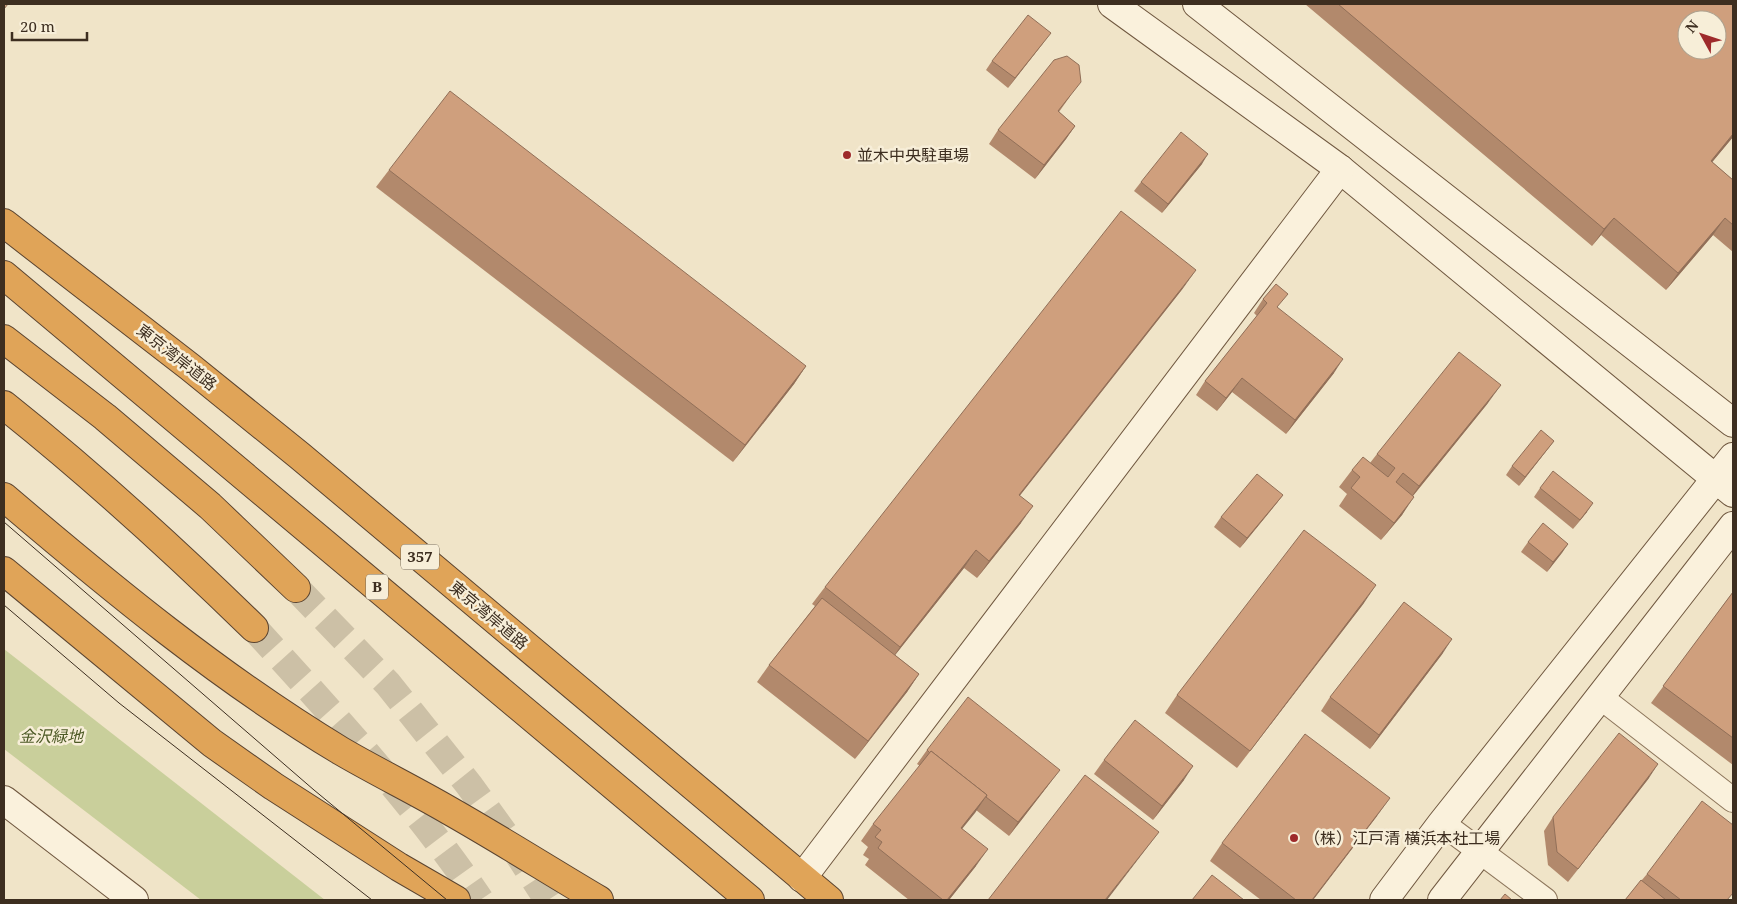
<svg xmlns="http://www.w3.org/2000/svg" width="1737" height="904" font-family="'Noto Serif','Noto Sans JP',serif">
  <rect width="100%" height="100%" fill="#f0e4c8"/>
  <!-- green -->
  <path fill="#c9cf9b" d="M4,649l321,251h-124l-197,-151z"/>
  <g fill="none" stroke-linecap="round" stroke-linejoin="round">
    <!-- highway-tunnel -->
    <g stroke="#ccc0a6" stroke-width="28" stroke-dasharray="28 14" stroke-linecap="butt">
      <path d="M296,588l92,96 81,101 42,58 37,57"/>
      <path d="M254,628c79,87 160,174 226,272"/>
    </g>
    <defs>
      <g id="street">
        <path d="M1599,696l134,104"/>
        <path d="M1442,823l103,77"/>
      </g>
      <g id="secondary">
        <path d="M1112,4l228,165 393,324"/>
        <path d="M1197,4l536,419"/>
        <path d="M4,800l130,100"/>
        <path d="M802,878l538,-709"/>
        <path d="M1384,900l58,-77 291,-366"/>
        <path d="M1442,900l291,-374"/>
      </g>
      <g id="highway">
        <path d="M4,223l186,144 110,89 529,444"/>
        <path d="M4,275l746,625"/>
        <path d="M4,339l101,78 105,89 86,82"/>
        <path d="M4,405c88,70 170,145 250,223"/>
        <path d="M4,497c107,91 216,181 337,254 36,21 73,39 109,60 51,29 100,60 149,89"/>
        <path d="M4,571l208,172 61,43 126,81 57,33"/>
      </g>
    </defs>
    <!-- street casing -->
    <use href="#street" stroke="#8d765c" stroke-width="26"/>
    <!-- secondary casing -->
    <use href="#secondary" stroke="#6f573f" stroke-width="30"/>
    <!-- highway casing -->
    <use href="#highway" stroke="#5b4430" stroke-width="30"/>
    <!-- street -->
    <use href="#street" stroke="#faf1dc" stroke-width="24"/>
    <!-- secondary -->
    <use href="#secondary" stroke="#faf1dc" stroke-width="28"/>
    <!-- highway -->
    <use href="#highway" stroke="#e0a458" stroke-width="28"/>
    <!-- tram -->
    <g stroke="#3d2e20" stroke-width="1">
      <path d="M4,522l310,268 133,110"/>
      <path d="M4,605l115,98 253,197"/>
    </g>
  </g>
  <!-- wall -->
  <g fill="#b2896c">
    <path d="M1305,4h428v133l-21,25 21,18v72l-20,-17 -47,55 -65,-55 -9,11z"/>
    <path d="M1044,42l-36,46 -22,-18 6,-9z"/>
    <path d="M1071,95l-12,17 16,14 -9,13 -31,40 -46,-35 9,-14z"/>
    <path d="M1202,164l-40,49 -28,-22 7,-9z"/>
    <path d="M389,170l417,196 -12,18 -61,78 -357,-275z"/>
    <path d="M1184,287l-164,208 1,28 -44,55 -13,-10 -69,87 24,19 -12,18 -52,67 -98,-77 12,-17 46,-59 -3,-2 13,-17z"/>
    <path d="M1263,299l15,9 56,65 -48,61 -54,-42 -15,19 -21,-16 9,-14 52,-65 -3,-3z"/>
    <path d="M1488,403l-75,93 -11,19 -21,25 -42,-34 8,-12 -8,-7 13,-17 18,-7 7,-9z"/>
    <path d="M1554,441l-35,45 -13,-11 6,-9z"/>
    <path d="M1540,488l47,24 -14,17 -39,-32z"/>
    <path d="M1283,495l-7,9 -36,44 -26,-21 7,-10z"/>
    <path d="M1528,542l40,2 -21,28 -26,-20z"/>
    <path d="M1733,592v173l-82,-62z"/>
    <path d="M1364,603l-127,165 -72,-55 12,-18z"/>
    <path d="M1443,653l-73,96 -49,-38 9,-14z"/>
    <path d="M927,750l123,33 -41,53 -33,-26 -14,18 14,38 -27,34h-40l-44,-35 4,-6 -6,-4 5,-8 -7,-6 12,-17 47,-58 -3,-2z"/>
    <path d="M1104,760l80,20 -31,40 -59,-46z"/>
    <path d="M1649,778l-81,104 -20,-17 -4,-34 9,-14z"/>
    <path d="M1377,816l-64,84h-52l-51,-39 12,-18z"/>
    <path d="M1647,874l81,26h-103z"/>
  </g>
  <!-- shaded-wall -->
  <g fill="#916f58">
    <path d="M1051,33l-7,9 -36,46 7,-10z"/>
    <path d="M1075,126l-9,13 -31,40 9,-14z"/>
    <path d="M1733,134v3l-34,41 12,-17z"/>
    <path d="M1208,154l-6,10 -40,49 6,-9z"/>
    <path d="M1614,218l-13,17 -9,11 12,-17z"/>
    <path d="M1725,218l-12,17 -47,55 12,-17z"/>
    <path d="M1196,270l-12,17 -177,225 12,-17z"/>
    <path d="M1343,359l-9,14 -48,61 9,-14z"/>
    <path d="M806,366l-12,18 -61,78 12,-17z"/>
    <path d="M1242,378l-10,14 -15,19 9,-13z"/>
    <path d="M1501,385l-13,18 -81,100 12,-17z"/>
    <path d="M1554,441l-35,45 6,-9z"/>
    <path d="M1283,495l-7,9 -36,44 7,-10z"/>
    <path d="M1414,497l-12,18 -21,25 13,-17z"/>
    <path d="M1593,503l-6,9 -14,17 7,-9z"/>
    <path d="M1033,506l-12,17 -44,55 12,-17z"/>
    <path d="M1568,544l-6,9 -15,19 6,-10z"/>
    <path d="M976,550l-12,18 -76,96 12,-17z"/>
    <path d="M1376,585l-12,18 -127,165 13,-17z"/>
    <path d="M1452,639l-9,14 -73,96 9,-14z"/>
    <path d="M919,674l-12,18 -52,67 13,-18z"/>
    <path d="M1658,764l-9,14 -81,104 10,-13z"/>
    <path d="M1193,766l-9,14 -31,40 9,-14z"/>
    <path d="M1060,770l-10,13 -41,53 9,-14z"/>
    <path d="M987,795l-12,18 -26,32 12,-17z"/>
    <path d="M1390,798l-13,18 -64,84h-1z"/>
    <path d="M1159,832l-52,68h-2z"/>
    <path d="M988,849l-12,17 -27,34h-2z"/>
  </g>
  <!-- building -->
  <g fill="#cf9f7d" stroke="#916f58" fill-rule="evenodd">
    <path d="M4,4h4l-4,5z"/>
    <path d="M1338,4h395v130l-22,27 22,19v45l-8,-7 -47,55 -64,-55 -10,11zM1687,20h30v30h-30z"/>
    <path d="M1028,15l23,18 -36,45 -23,-17z"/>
    <path d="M1067,56l12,9 2,17 -23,29 17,15 -31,39 -46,-35 56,-70z"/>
    <path d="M450,91l356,275 -61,79 -356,-275z"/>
    <path d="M1181,132l27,22 -40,50 -27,-22z"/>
    <path d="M1121,211l75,59 -177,225 14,11 -44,55 -13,-11 -76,97 -75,-60z"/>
    <path d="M1276,284l12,10 -11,13 66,52 -48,61 -53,-42 -16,20 -21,-17 62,-78 -4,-4z"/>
    <path d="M1459,352l42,33 -82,101 -16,-13 -7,9 18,15 -20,26 -43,-35 9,-11 -8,-7 11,-13 25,20 7,-9 -18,-14z"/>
    <path d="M1541,430l13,11 -29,36 -13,-11z"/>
    <path d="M1553,471l40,32 -13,17 -40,-32z"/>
    <path d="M1257,474l26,21 -36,43 -26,-21z"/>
    <path d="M1543,523l25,21 -15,18 -25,-20z"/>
    <path d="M1304,530l72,55 -126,166 -73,-56z"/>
    <path d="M1733,592v146l-70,-52z"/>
    <path d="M822,598l97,76 -51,67 -99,-76z"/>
    <path d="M1404,602l48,37 -73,96 -49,-38z"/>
    <path d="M968,697l92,73 -42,52 -32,-25 1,-2 -56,-44 -1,2 -3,-3z"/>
    <path d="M1135,720l58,46 -31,40 -58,-46z"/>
    <path d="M1619,733l39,31 -80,105 -21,-17 -4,-35z"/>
    <path d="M1305,734l85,64 -78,102h-16l-74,-57z"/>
    <path d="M931,751l56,44 -26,33 27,21 -41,51h-4l-65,-52 4,-6 -7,-5 6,-7 -8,-6z"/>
    <path d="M1085,775l74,57 -54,68h-117z"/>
    <path d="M1702,801l31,24v68l-6,7h-46l-34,-26z"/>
    <path d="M1212,875l32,25h-52z"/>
    <path d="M1641,880l25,20h-41z"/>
    <path d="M1505,894l7,6h-12z"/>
  </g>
  <!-- markers -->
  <g fill="#9e2a2b" stroke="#f7eed8" stroke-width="2">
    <circle cx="847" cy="155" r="5"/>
    <circle cx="1294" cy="838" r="5"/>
  </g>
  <g text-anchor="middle" stroke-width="5" stroke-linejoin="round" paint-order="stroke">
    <!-- shield labels -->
    <g fill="#f7eed8" stroke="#756857" stroke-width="1">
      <rect x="401" y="544.5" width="38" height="25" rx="4"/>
      <rect x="366" y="574.5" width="22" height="25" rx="4"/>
    </g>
    <g font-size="15" font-weight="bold" fill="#3d2e20">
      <text x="420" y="562">357</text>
      <text x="377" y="592">B</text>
    </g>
    <!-- poi labels -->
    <g font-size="16" fill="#3d2e20" stroke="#f7eed8" text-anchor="start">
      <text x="857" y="161">並木中央駐車場</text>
      <text x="1304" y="844">（株）江戸清 横浜本社工場</text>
    </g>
    <!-- street labels -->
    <g font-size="16" fill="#3d2e20" stroke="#f7eed8">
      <text transform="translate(177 357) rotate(38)" y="6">東京湾岸道路</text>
      <text transform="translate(489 615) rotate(40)" y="6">東京湾岸道路</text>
    </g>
    <!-- park labels -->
    <g font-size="16" font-style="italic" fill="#4d5a26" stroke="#f7eed8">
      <text x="51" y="742">金沢緑地</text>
    </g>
  </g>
  <!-- border -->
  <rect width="1737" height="904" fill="none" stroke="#3d2e20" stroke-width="10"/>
  <!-- north arrow -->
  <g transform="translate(1702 35) rotate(310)"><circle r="24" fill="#f7eed8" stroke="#ada18e"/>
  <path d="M0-4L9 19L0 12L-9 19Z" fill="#9e2a2b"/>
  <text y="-8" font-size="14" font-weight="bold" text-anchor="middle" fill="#3d2e20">N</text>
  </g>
  <!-- scale -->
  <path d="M12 32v8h75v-8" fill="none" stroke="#3d2e20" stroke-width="2.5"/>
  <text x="20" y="32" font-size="15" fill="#3d2e20" stroke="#f7eed8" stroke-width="4" paint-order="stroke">20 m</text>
</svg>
